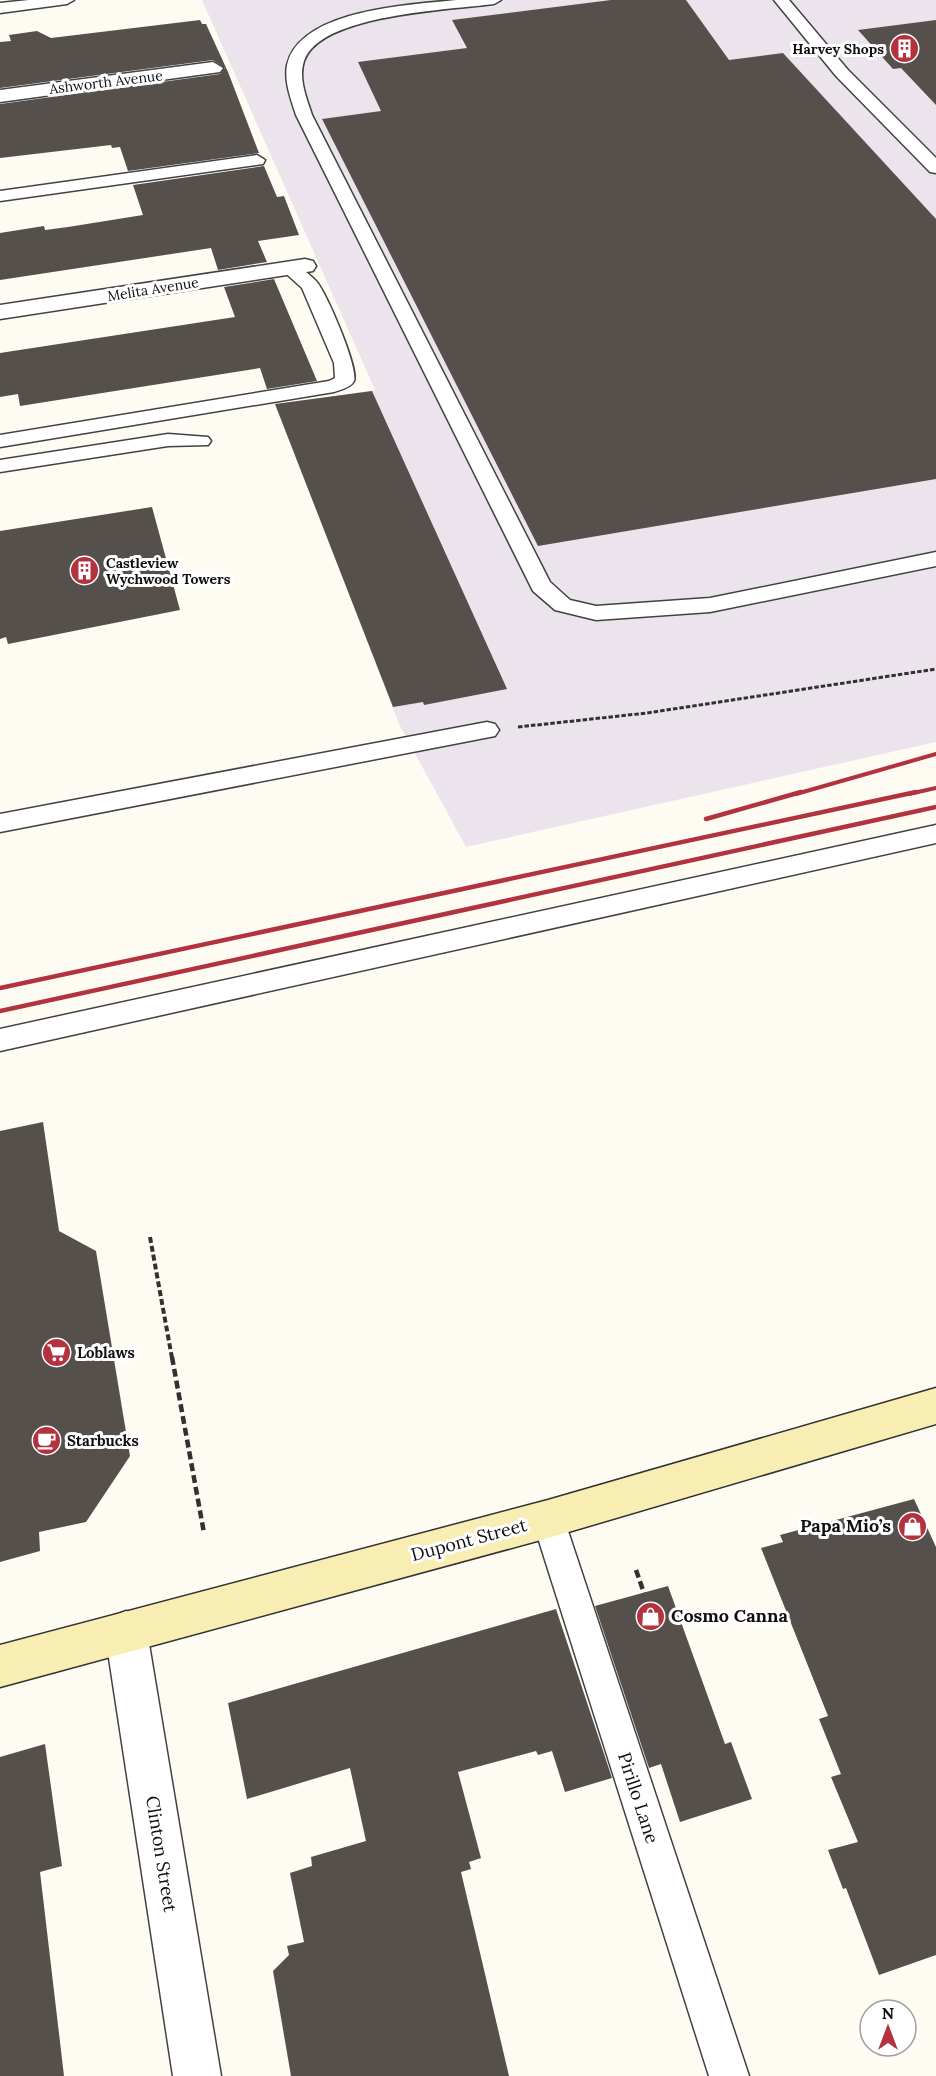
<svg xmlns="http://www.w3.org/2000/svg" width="936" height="2076" font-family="Lora,serif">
  <rect width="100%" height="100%" fill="#fefbf2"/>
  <!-- industrial -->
  <path fill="#ebe4ec" d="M202,0h734v742l-470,105 -66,-121 -125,-321 100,-15z"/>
  <!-- building -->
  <g fill="#56504c">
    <path d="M611,0h75l43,60 54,-7 153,166v260l-398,67 -216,-427 59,-8 -23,-49 109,-14 -15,-28z"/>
    <path d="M200,20l2,4h4l22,48 31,81 -131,18 -8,-24 -8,1 -1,-3 -111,13v-54l220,-30 5,-6 -12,-8 -213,28v-46l11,-1 -2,-6 28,-4 14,7z"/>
    <path d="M936,20v85l-35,-37 -8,1 -35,-39z"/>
    <path d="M264,166l13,31 7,-1 15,39 -41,6 9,21 -49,8 -7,-22 -211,32v-47l44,-7 1,4 23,-3 75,-12 -10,-30z"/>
    <path d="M274,279l43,102 -50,8 -7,-21 -240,38 -2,-12 -18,3v-44l235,-36 -11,-30z"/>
    <path d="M372,391l135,298 -83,16 -1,-3 -30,5 -118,-303z"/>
    <path d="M152,507l28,103 -172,34 -2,-7 -6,2v-108z"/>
    <path d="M43,1122l16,109 37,20 34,205 -44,66 -47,10 1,19 -40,11v-431z"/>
    <path d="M914,1499l22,48v408l-57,20 -33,-87 -3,1 -15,-39 30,-8 -27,-65 10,-3 -22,-55 9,-3 -67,-168 22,-6 -3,-7z"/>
    <path d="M668,1586l57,158 6,-2 21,57 -72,23 -19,-58 -12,4 -54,-162z"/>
    <path d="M556,1609l56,169 -47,14 -13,-41 -14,4 -2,-4 -78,21 23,86 -12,4 2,7 -10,3 48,204h-218l-18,-105 16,-16 -2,-9 17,-4 -14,-69 22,-7 -1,-9 55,-16 -16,-73 -103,31 -19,-96z"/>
    <path d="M45,1744l17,122 -22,6 24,204h-64v-319z"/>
  </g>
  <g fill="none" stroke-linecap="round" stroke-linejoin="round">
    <defs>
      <g id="service">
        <path d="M29,0h45l-7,4 -67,9v-10z"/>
        <path d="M456,0h45l-7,4c-44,6 -174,10 -190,57 -6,18 3,38 8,54l238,467 20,18 26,6 114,-8 226,-46v14l-226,46 -114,8 -41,-10 -22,-19 -237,-476c-5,-16 -12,-33 -9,-50 13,-56 123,-60 169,-65z"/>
        <path d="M774,0h15l59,70 88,88v15l-6,-1 -94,-96z"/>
        <path d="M257,155l8,5 -2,4 -263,37v-10z"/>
        <path d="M289,263c10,2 20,11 27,18 10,10 43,88 38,100 -2,6 -14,9 -20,11l-334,55v-12l329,-54 6,-3 -1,-15 -32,-75 -22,-20z"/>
        <path d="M168,434l40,3 3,4 -3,4 -40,1 -168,26v-12z"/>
        <path d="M487,722l8,2 4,6 -4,6 -495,96v-18z"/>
        <path d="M936,825v18l-936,208v-22z"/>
        <path d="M548,1503l12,5 4,11 185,557h-40l-177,-557 4,-11z"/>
      </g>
      <g id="minor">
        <path d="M213,62l10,6 -3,4 -220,30v-12z"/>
        <path d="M305,259l8,2 3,5 -3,5 -313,48v-14z"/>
        <path d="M126,1611l15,6 6,15 74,444h-48l-68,-444 6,-15z"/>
      </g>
      <path id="secondary" d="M936,1388v36l-388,114 -548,149v-42l548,-145z"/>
    </defs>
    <!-- service casing -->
    <use href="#service" stroke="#424242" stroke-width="3"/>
    <!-- minor casing -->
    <use href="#minor" stroke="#424242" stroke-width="3"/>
    <!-- secondary casing -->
    <use href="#secondary" stroke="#313131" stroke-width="3"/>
    <!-- path-far2 -->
    <path stroke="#313131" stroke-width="3" stroke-dasharray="4.5 2" stroke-linecap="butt" d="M518,727l129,-14 289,-44"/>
    <!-- path-far1 -->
    <path stroke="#313131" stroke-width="4" stroke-dasharray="6 3" stroke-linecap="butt" d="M150,1237l22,121"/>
    <!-- path -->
    <g stroke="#313131" stroke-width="4.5" stroke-dasharray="8 4" stroke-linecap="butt">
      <path d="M172,1357l32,176"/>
      <path d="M636,1570l8,23"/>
    </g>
    <!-- service -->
    <use href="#service" fill="#fff" fill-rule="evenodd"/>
    <!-- minor -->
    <use href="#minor" fill="#fff" fill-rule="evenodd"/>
    <!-- secondary -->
    <use href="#secondary" fill="#f8edb3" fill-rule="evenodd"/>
    <!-- rail-far1 -->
    <g stroke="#b2333e" stroke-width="4">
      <path d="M796,794l140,-40"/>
      <path d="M909,794l27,-6"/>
    </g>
    <!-- rail -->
    <g stroke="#b2333e" stroke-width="4.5">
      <path d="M706,819l95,-27"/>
      <path d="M0,988l916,-196"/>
      <path d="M0,1011l936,-204"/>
    </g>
  </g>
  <!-- icons -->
  <defs>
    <symbol id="building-disc" viewBox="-11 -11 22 22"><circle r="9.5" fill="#b2333e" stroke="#fff"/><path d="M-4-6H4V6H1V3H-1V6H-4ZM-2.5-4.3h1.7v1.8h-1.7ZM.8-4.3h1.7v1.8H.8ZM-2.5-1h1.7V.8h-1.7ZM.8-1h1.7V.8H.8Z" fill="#fff"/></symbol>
    <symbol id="supermarket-disc" viewBox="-11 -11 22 22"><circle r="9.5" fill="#b2333e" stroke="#fff"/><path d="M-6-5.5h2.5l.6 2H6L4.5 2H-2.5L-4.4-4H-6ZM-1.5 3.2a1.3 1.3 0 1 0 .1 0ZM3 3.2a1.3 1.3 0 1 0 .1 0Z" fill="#fff"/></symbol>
    <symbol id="cafe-disc" viewBox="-11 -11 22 22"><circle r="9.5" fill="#b2333e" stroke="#fff"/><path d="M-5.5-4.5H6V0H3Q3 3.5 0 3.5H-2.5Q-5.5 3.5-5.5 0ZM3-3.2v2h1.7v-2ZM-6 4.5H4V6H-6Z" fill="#fff"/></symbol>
    <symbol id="shop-disc" viewBox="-11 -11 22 22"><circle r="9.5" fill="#b2333e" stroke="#fff"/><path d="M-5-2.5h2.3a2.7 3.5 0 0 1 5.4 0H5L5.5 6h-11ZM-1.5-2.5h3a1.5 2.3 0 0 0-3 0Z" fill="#fff"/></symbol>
  </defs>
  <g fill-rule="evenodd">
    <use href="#building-disc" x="888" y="32" width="33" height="33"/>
    <use href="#building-disc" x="68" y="554" width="33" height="33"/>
    <use href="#supermarket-disc" x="40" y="1336" width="33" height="33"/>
    <use href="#cafe-disc" x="30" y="1424" width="33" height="33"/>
    <use href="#shop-disc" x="896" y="1510" width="33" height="33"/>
    <use href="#shop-disc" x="634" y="1600" width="33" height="33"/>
  </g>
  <g text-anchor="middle" stroke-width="6" stroke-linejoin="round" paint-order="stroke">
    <!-- far-poi labels -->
    <g font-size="14" font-weight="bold" fill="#0f0f0f" stroke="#fff" text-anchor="end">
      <text x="884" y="54">Harvey Shops</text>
      <text x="106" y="568" text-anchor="start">Castleview<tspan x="106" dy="16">Wychwood Towers</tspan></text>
    </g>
    <!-- far-street labels -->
    <g font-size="14" fill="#0f0f0f" stroke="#fff">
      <text transform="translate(106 82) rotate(-7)" y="5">Ashworth Avenue</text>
      <text transform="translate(153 289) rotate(-9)" y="5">Melita Avenue</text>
    </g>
    <!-- poi labels -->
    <g font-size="15" font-weight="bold" fill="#0f0f0f" stroke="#fff" text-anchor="start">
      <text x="77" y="1358">Loblaws</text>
      <text x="67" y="1446">Starbucks</text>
    </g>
    <!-- near-poi labels -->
    <g font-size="18" font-weight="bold" fill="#0f0f0f" stroke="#fff" text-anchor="end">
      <text x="891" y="1532">Papa Mio’s</text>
      <text x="671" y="1622" text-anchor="start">Cosmo Canna</text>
    </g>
    <!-- near-street labels -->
    <g font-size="18" fill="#0f0f0f" stroke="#fff">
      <text transform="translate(469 1540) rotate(-15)" y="6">Dupont Street</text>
      <text transform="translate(638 1798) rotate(72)" y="6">Pirillo Lane</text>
      <text transform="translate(161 1854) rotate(81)" y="6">Clinton Street</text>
    </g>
  </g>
  <!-- north arrow -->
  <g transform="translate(888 2028)"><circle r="28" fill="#ffffff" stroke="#9f9f9f" stroke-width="1.5"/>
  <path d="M0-4.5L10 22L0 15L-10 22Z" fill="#b2333e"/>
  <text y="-9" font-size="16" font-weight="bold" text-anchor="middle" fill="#0f0f0f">N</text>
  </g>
</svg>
